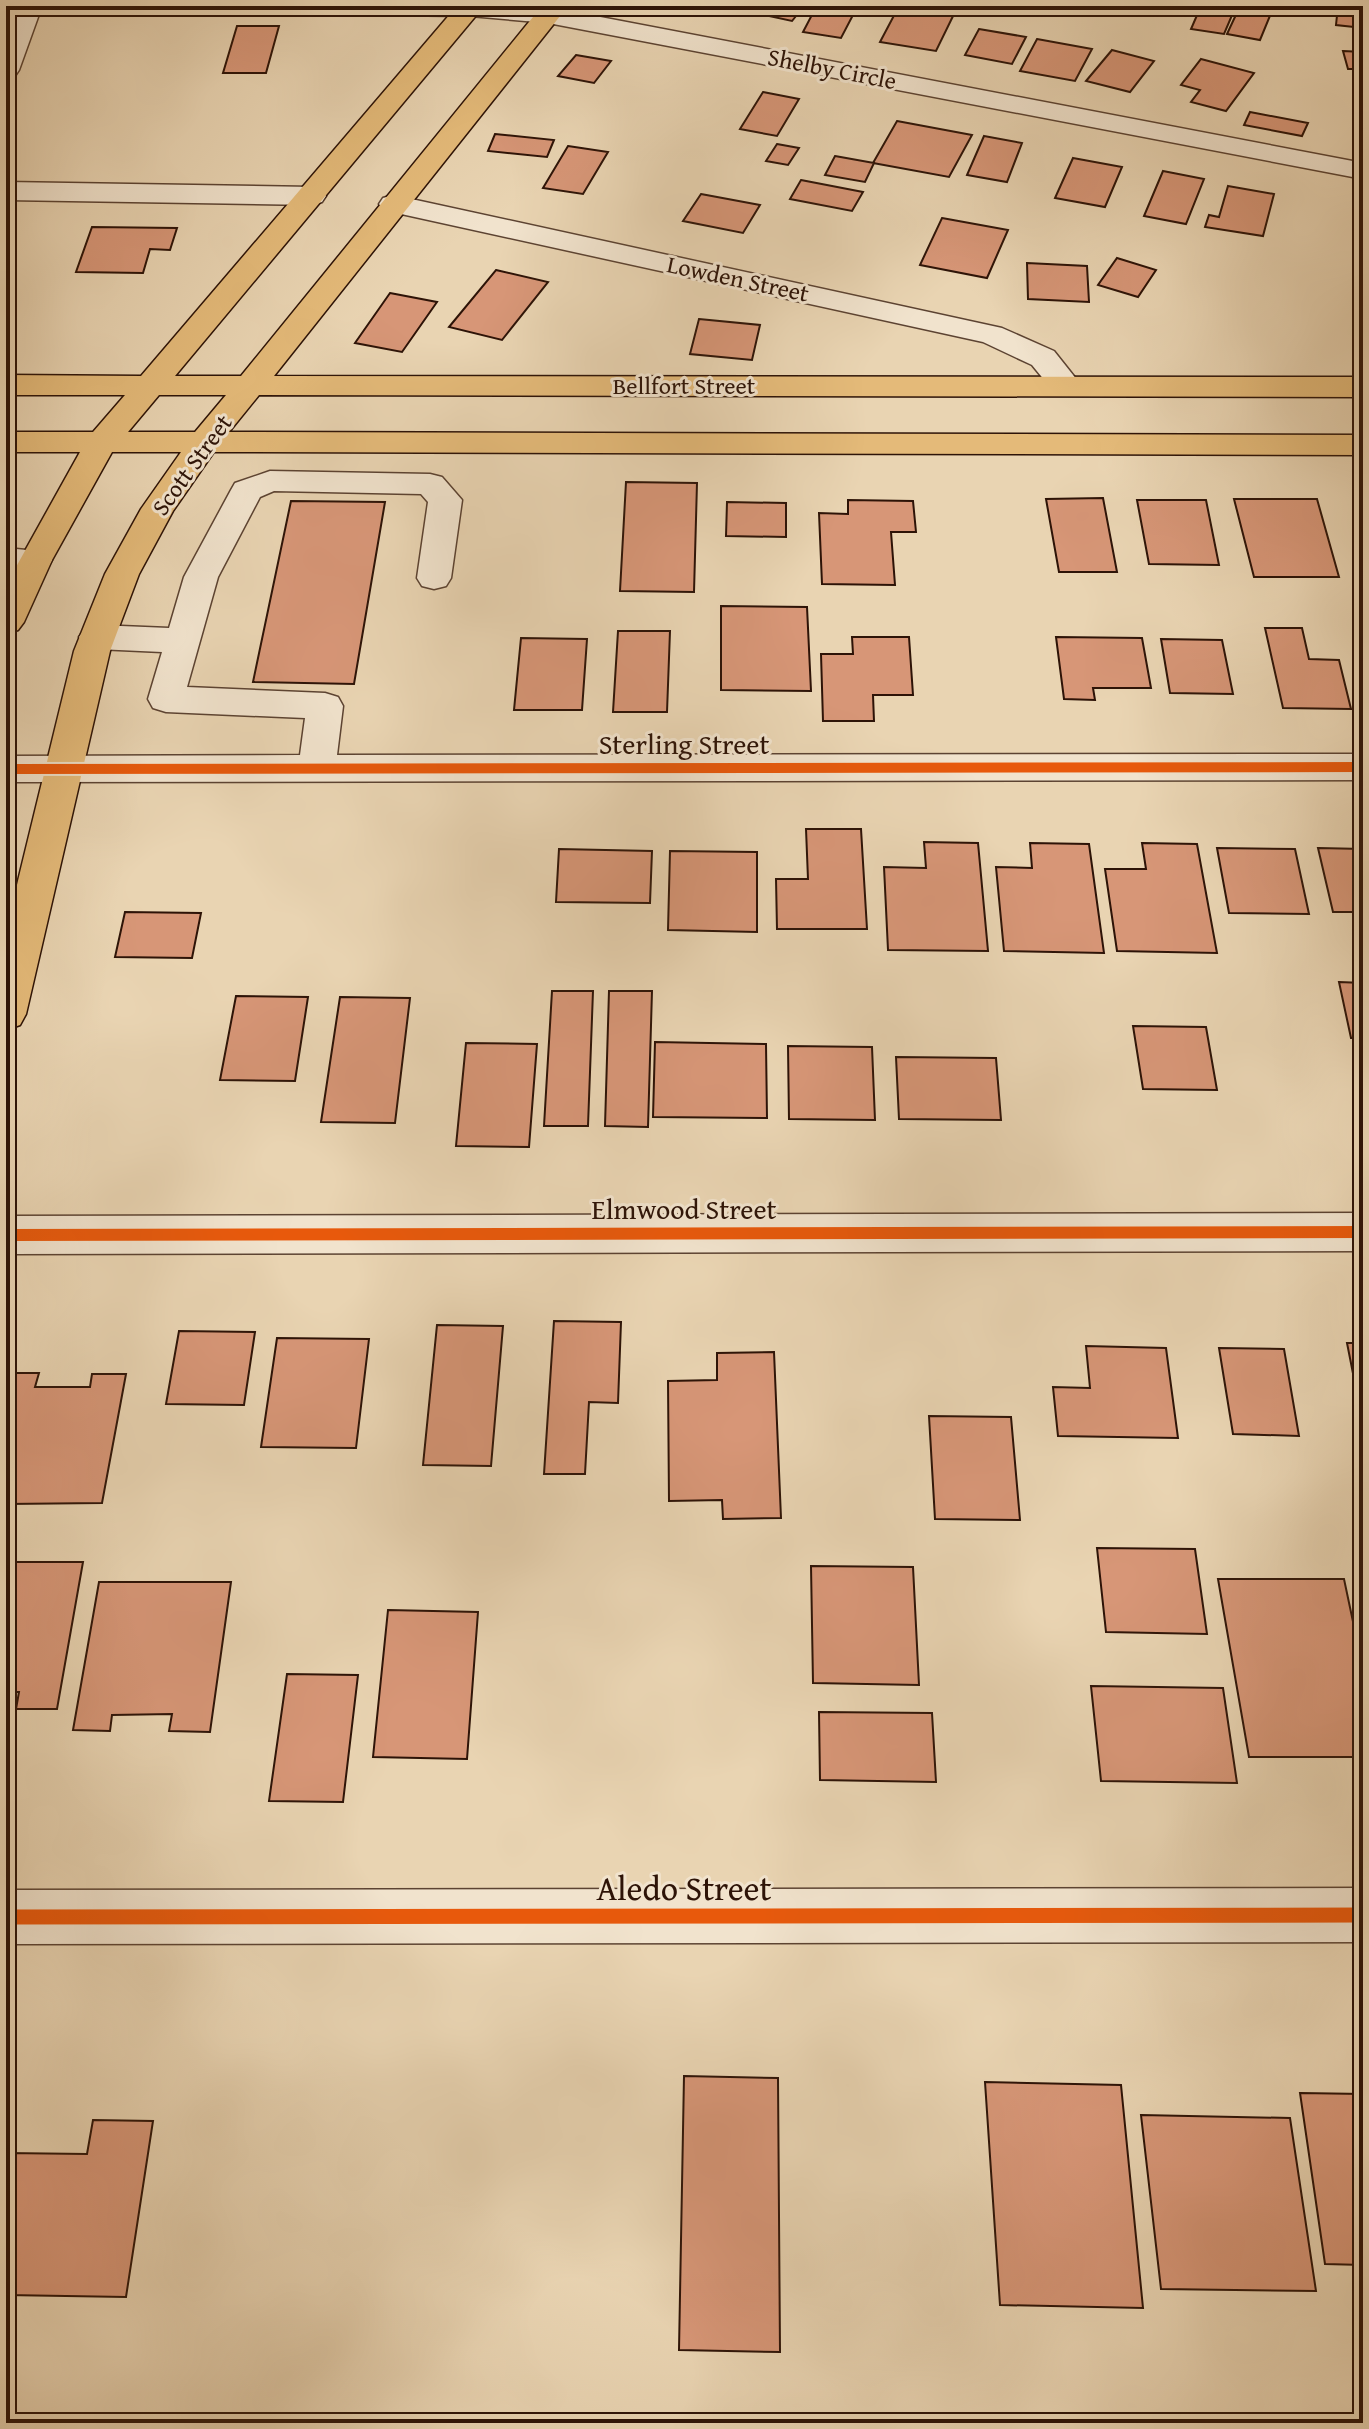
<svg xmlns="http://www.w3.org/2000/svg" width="1369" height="2429" font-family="'Gentium Book Plus',serif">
  <rect width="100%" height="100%" fill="#e9d4b2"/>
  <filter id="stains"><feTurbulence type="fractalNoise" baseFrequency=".0025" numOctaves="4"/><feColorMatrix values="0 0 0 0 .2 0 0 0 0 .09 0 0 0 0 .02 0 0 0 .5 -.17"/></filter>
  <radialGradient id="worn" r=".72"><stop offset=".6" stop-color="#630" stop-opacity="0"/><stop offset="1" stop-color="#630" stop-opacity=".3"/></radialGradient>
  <!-- building -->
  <g fill="#d79677" stroke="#2d1307" stroke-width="2">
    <path d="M745,6h59l-12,15 -50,-11z"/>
    <path d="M899,6h48l-2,5 10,1 -19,39 -56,-9z"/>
    <path d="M1201,6h35l-12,28 -33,-5z"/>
    <path d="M1240,6h34l-14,34 -33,-6z"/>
    <path d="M1338,6h25v22l-27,-3z"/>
    <path d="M815,9l38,6 -12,23 -38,-6z"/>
    <path d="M237,26h42l-13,47h-43z"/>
    <path d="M979,29l47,8 -14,27 -47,-9z"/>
    <path d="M1037,39l55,10 -17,32 -55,-10z"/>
    <path d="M1112,50l42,11 -24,31 -44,-11z"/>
    <path d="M1343,51l20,1v17h-15z"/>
    <path d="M576,55l35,6 -17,22 -36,-7z"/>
    <path d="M1201,59l53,14 -28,38 -35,-9 9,-12 -19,-5z"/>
    <path d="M763,92l36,7 -22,37 -37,-7z"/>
    <path d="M1250,112l58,11 -6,13 -58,-11z"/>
    <path d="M897,121l75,14 -23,42 -76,-14z"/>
    <path d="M495,134l59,6 -7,17 -59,-6z"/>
    <path d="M984,136l38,7 -15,39 -40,-7z"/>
    <path d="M777,144l22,4 -11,17 -22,-4z"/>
    <path d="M568,146l40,6 -25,42 -40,-6z"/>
    <path d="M835,156l39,7 -9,19 -40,-7z"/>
    <path d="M1073,158l49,9 -17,40 -50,-9z"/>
    <path d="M1163,171l41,8 -18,45 -42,-8z"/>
    <path d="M801,180l62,12 -11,19 -62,-12z"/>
    <path d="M1228,186l46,8 -11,42 -58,-9 4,-12 10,2z"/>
    <path d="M701,194l59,11 -17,28 -60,-12z"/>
    <path d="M942,218l66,12 -21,48 -67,-13z"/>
    <path d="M92,227l85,1 -7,22 -20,-1 -7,24 -67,-1z"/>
    <path d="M1117,258l39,12 -18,27 -40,-12z"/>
    <path d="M1027,263l60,3 2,36 -61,-3z"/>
    <path d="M496,270l52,12 -46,58 -53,-13z"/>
    <path d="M390,293l47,9 -35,50 -47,-9z"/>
    <path d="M699,319l61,6 -8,35 -62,-6z"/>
    <path d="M626,482l71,1 -3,109 -74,-1z"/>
    <path d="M1103,498l14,74h-58l-13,-73z"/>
    <path d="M1234,499h83l22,78h-85z"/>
    <path d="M848,500l65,1 3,31h-25l4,53 -73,-1 -3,-71 29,1z"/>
    <path d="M1137,500h69l13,65 -70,-1z"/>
    <path d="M291,501l94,1 -31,182 -101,-2z"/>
    <path d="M727,502l59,1v34l-60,-1z"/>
    <path d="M721,606l86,1 4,84 -90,-1z"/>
    <path d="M1265,628h37l7,31 30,1 12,49 -68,-1z"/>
    <path d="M618,631h52l-3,81h-54z"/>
    <path d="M852,637h57l4,58h-40l1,26h-51l-2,-67h32z"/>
    <path d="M1056,637l86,1 9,50h-58l2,12 -31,-1z"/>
    <path d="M521,638l66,1 -5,71h-68z"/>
    <path d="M1161,639l61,1 11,54 -63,-1z"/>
    <path d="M806,829h55l6,100h-90l-1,-50h32z"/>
    <path d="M924,842l54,1 10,108 -100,-1 -4,-83 42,1z"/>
    <path d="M1030,843l59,1 15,109 -100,-2 -8,-84 36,1z"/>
    <path d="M1142,843l55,1 20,109 -100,-2 -12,-82h41z"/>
    <path d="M1217,848l78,1 14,65 -80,-1z"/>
    <path d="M1318,848l45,1v63h-30z"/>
    <path d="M559,849l93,2 -2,52 -94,-1z"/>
    <path d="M670,851l87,1v80l-89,-2z"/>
    <path d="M125,912l76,1 -9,45 -77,-1z"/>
    <path d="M1339,982l24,1v55h-12z"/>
    <path d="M552,991h41l-5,135h-44z"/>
    <path d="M609,991h43l-4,136 -43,-1z"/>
    <path d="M236,996l72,1 -13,84 -75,-1z"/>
    <path d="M340,997l70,1 -15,125 -74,-1z"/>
    <path d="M1133,1026l73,1 11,63 -74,-1z"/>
    <path d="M655,1042l111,2 1,74 -114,-1z"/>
    <path d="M466,1043l71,1 -8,103 -73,-1z"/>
    <path d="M788,1046l84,1 3,73 -86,-1z"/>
    <path d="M896,1057l100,1 5,62 -102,-1z"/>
    <path d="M554,1321l67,1 -3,81 -29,-1 -4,72h-41z"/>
    <path d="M437,1325l66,1 -12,140 -68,-1z"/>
    <path d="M179,1331l76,1 -11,73 -78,-1z"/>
    <path d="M277,1338l92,1 -13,109 -95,-1z"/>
    <path d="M1347,1343h16v61h-4z"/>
    <path d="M1086,1346l80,2 12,90 -120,-2 -5,-49 37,1z"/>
    <path d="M1219,1348l65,1 15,87 -66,-2z"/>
    <path d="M774,1352l7,166 -58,1 -1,-19 -53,1 -1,-120 49,-1v-27z"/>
    <path d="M6,1373h33l-4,14h55l2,-13h34l-24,129 -96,1z"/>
    <path d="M929,1416l82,1 9,103 -85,-1z"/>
    <path d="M1097,1548l98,1 12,85 -101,-2z"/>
    <path d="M6,1562h77l-26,147h-41l3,-17h-13z"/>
    <path d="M811,1566l102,1 6,118 -106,-2z"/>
    <path d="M1218,1579h126l19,90v88h-114z"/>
    <path d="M99,1582h132l-21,150 -41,-1 3,-17 -60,1 -2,16 -37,-1z"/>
    <path d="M388,1610l90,2 -11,147 -94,-2z"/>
    <path d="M287,1674l71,1 -15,127 -74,-1z"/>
    <path d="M1091,1686l132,2 14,95 -136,-2z"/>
    <path d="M819,1712l113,1 4,69 -116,-2z"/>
    <path d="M684,2076l94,2 2,274 -101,-2z"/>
    <path d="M985,2082l136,3 22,223 -143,-3z"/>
    <path d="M1300,2093l63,1v171l-38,-1z"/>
    <path d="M1141,2115l149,3 26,173 -155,-2z"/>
    <path d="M93,2120l60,1 -27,176 -120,-2v-142l81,1z"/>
    <path d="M6,2418l273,5h-273z"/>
  </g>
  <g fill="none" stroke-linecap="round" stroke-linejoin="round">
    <defs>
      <g id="minor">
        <path d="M16,6h26l-23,64 -4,6 -9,2v-44z"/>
        <path d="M283,6l265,1 815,156v16l-815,-156 -78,-7 -174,-2 -9,-3z"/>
        <path d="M6,182l306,5 10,3 4,6 -4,6 -10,3 -306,-5z"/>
        <path d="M393,195l609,133 52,23 27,34 -5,7 -11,3 -11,-3 -22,-27 -49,-23 -600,-132 -4,-6 4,-6z"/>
        <path d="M270,471l160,3 12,3 20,23 -11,78 -5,8 -12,3 -12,-3 -5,-8 11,-76 -7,-8 -147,-3 -14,6 -42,80 -31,110 138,6 13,4 5,9 -6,49 1026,-1v26l-1357,2v-26l294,-1 5,-37 -139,-6 -13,-4 -5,-9 14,-47 -65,-3 -12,-4 -6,-8 6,-8 12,-4 72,3 15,-51 47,-87 4,-7z"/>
        <path d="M6,548l41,4 5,8 -5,8 -12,3 -29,-1z"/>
        <path d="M1363,1213v38l-1357,3v-38z"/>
        <path d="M1363,1888v54l-1357,2v-54z"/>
      </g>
      <path id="major" d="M457,6h27l-309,370h66l301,-370h26l-294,370 1089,1v20l-1104,-2 -30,37 1134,3v20l-1149,-3 -41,59 -34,63 -29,77 -84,363 -6,11 -14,5v-100l68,-279 31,-77 36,-65 40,-57h-69l-60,108 -28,62 -6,8 -12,4v-49l74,-133h-74v-20h87l32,-37h-119v-20l135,1zM159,395h67l-31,37h-67z"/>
    </defs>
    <!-- minor casing -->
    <use href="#minor" stroke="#5c4332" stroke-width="3"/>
    <!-- major casing -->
    <use href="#major" stroke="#2d1307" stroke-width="3"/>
    <!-- minor -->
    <use href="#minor" fill="#f1e3cd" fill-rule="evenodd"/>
    <!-- major -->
    <use href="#major" fill="#e4ba79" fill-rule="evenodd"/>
    <defs>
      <path id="cycleway-far2" d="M6,769l1357,-2"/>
      <path id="cycleway-far1" d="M6,1235l1357,-3"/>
      <path id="cycleway" d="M6,1917l1357,-2"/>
    </defs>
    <!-- cycleway-far2 casing -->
    <use href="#cycleway-far2" stroke="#f1e3cd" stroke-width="14"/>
    <!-- cycleway-far1 casing -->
    <use href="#cycleway-far1" stroke="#f1e3cd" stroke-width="17"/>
    <!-- cycleway casing -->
    <use href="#cycleway" stroke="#f1e3cd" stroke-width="20"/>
    <!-- cycleway-far2 -->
    <use href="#cycleway-far2" stroke="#e8590c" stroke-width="10"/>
    <!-- cycleway-far1 -->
    <use href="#cycleway-far1" stroke="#e8590c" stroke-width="12"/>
    <!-- cycleway -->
    <use href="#cycleway" stroke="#e8590c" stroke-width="15"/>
  </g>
  <g text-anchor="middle" stroke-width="6" stroke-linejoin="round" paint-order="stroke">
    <!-- far-street labels -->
    <g font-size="24" fill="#2d1307" stroke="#f1e3cd">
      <text transform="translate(832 69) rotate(11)" y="8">Shelby Circle</text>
      <text transform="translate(738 279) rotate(12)" y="8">Lowden Street</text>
      <text x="684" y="394">Bellfort Street</text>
      <text transform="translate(192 465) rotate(-54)" y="8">Scott Street</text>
    </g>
    <!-- street labels -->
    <g font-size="28" fill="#2d1307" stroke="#f1e3cd">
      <text x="684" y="754">Sterling Street</text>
      <text x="684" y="1219">Elmwood Street</text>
    </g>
    <!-- near-street labels -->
    <g font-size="34" fill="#2d1307" stroke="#f1e3cd">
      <text x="684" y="1900">Aledo Street</text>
    </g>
  </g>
  <!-- margin -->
  <rect width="1369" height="2429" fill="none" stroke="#e9d4b2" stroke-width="32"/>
  <rect x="8" y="8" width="1353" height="2413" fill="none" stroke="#2d1307" stroke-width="4"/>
  <rect x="16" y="16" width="1337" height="2397" fill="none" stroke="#2d1307" stroke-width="2"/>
  <rect width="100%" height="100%" filter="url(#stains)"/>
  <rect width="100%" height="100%" fill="url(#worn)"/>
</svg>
